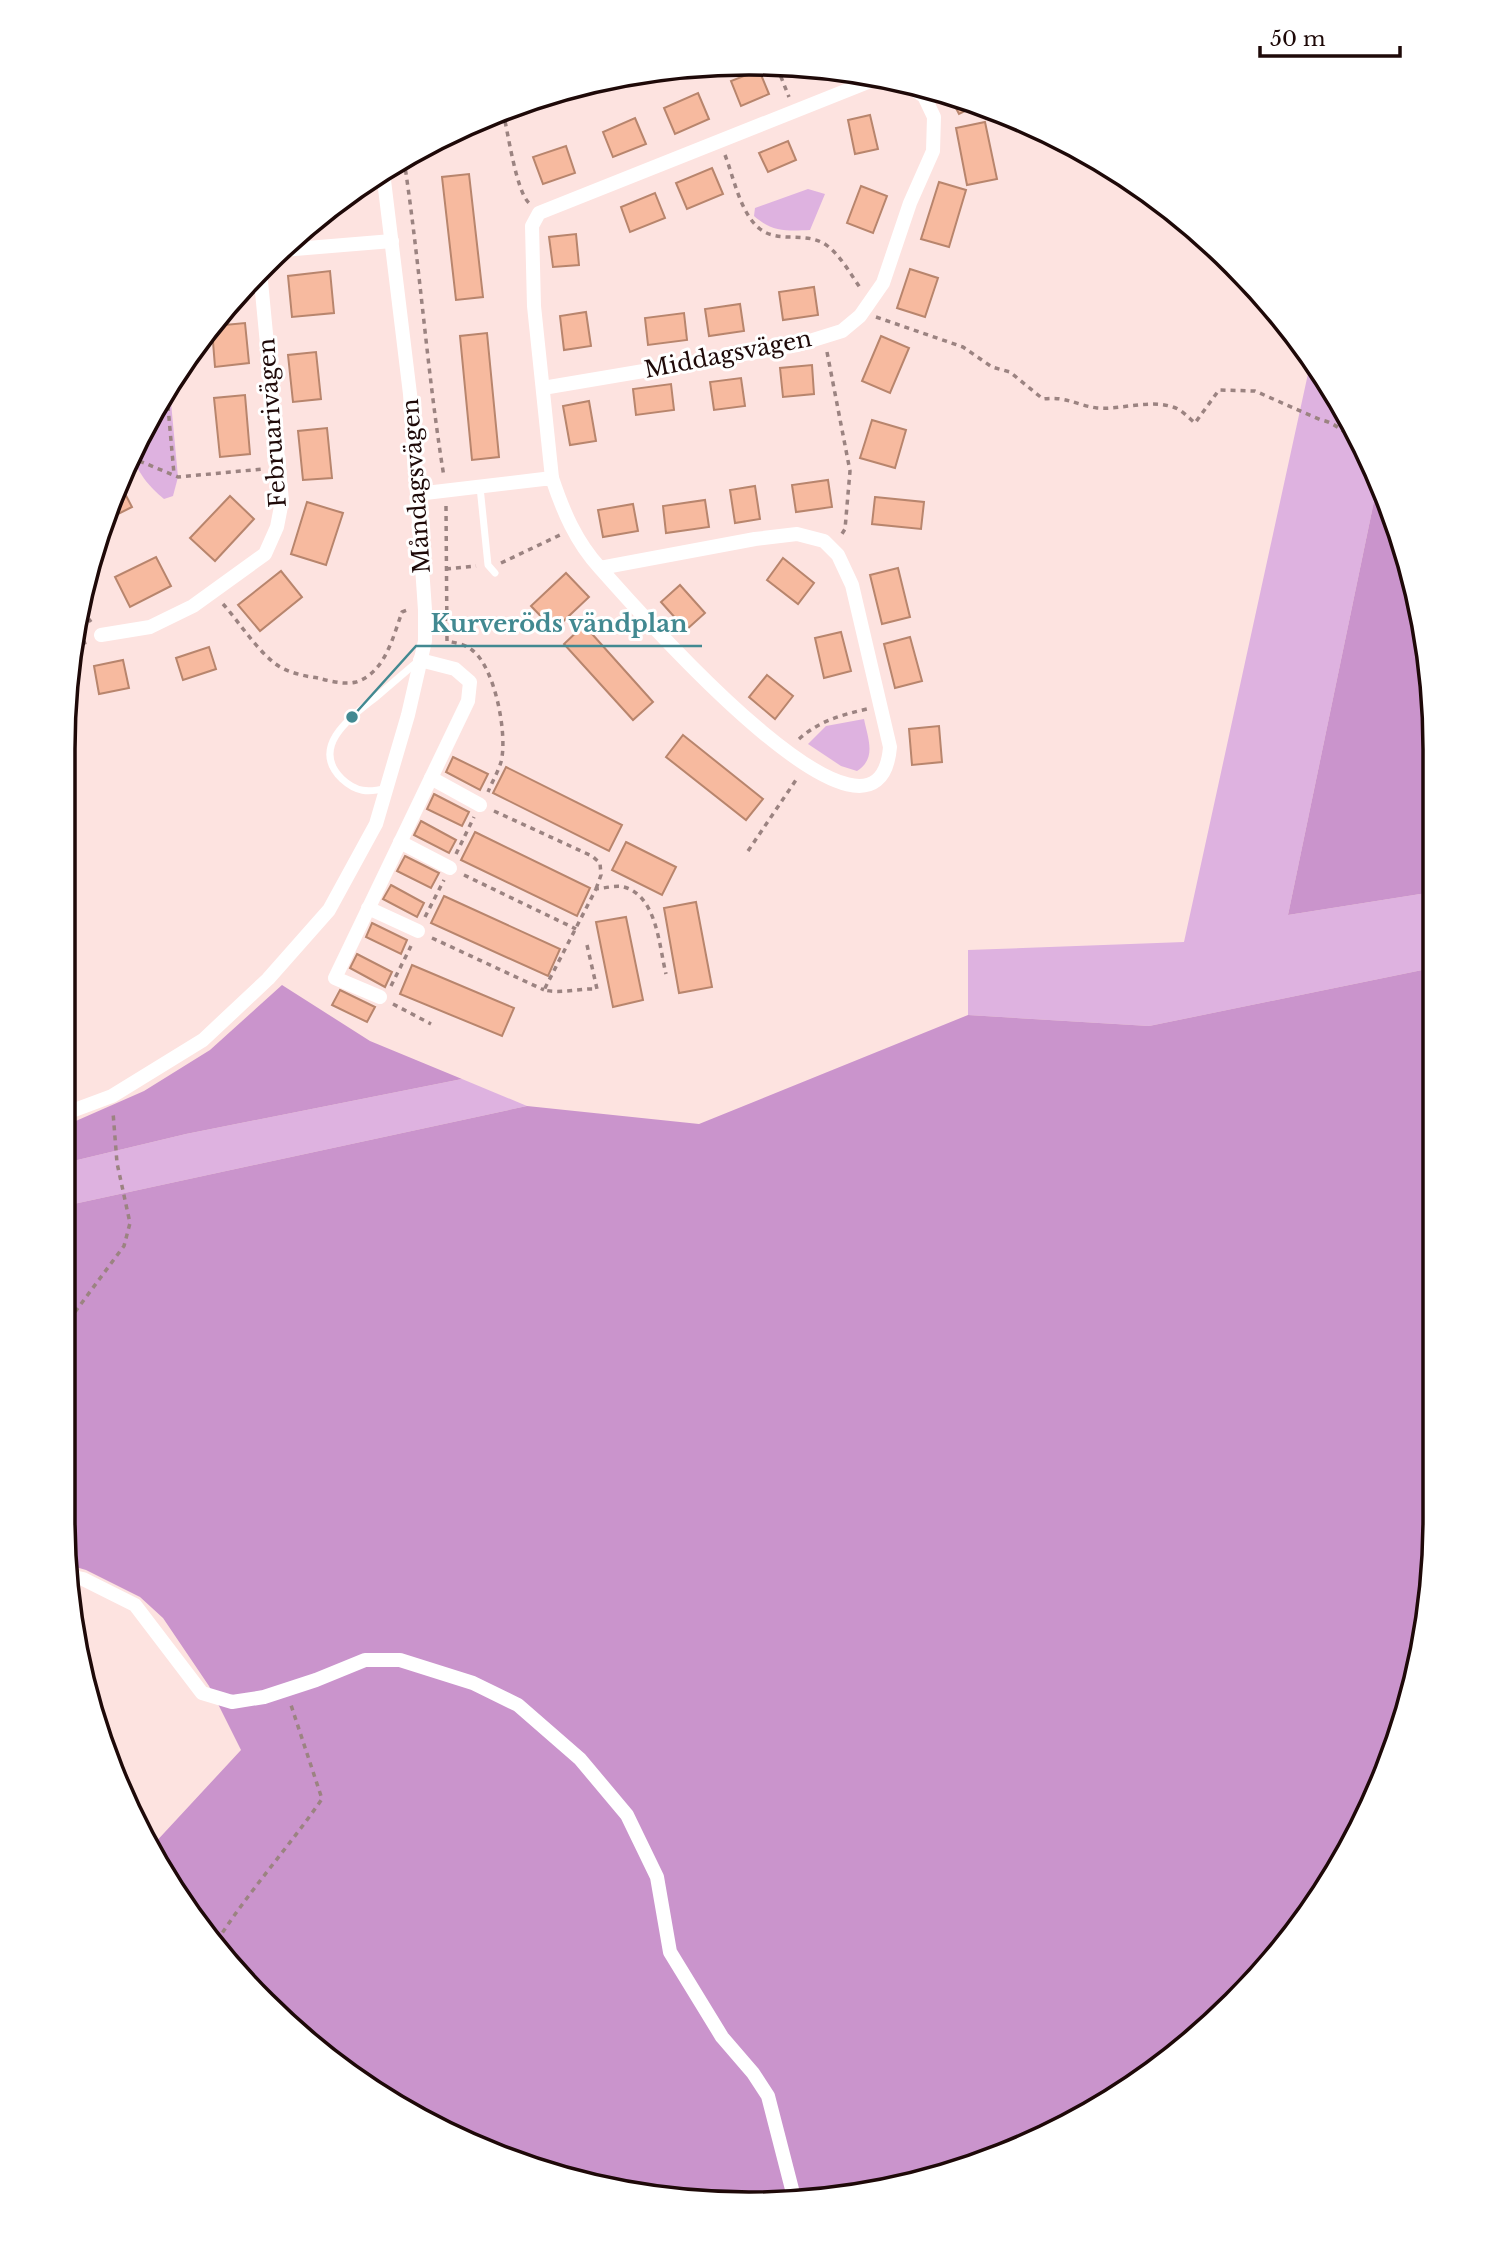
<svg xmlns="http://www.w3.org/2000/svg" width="1498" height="2267" font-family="'Libre Baskerville',serif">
  <rect width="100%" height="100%" fill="#fde3e0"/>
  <!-- green -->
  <g fill="#deb2e0">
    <path d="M808,189l17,5 -15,36c-23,1 -38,2 -56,-14l1,-8z"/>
    <path d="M1311,360l53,86 14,36 -90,433 145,-23 -1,76 -283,58 -181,-11v-65l216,-8z"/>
    <path d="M170,392l8,85 -5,19 -9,3c-14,-11 -29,-29 -32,-47z"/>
    <path d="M864,719c4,20 13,39 -7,52l-16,-5 -33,-22 18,-18z"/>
    <path d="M462,1079l65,27 -458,99v-43l117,-28z"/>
  </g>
  <!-- forest -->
  <g fill="#ca94cc">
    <path d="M1378,482l34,90 22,133 -1,187 -145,23z"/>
    <path d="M1432,968l-3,640 -65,213 -100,150 -172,141 -81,40 -128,39 -179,11 -217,-50 -156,-90 -152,-163 -27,-53 89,-96 -32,-64 -46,-68 -23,-21 -54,-27 -17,-5v-360l458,-99 172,18 269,-109 181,11z"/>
    <path d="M282,985l88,56 92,38 -276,55 -117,28v-38l75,-33 66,-41z"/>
  </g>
  <!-- building -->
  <g fill="#f7ba9f" stroke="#b8856d" stroke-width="2">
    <path d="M759,70l10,24 -28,12 -10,-25z"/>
    <path d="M698,93l11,26 -34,15 -11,-26z"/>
    <path d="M949,95l21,5 9,4 -20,10z"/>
    <path d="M870,115l8,34 -23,5 -7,-34z"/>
    <path d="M635,118l11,26 -33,13 -10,-25z"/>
    <path d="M985,122l12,57 -30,6 -11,-57z"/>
    <path d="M788,141l8,19 -28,12 -9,-19z"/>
    <path d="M566,146l9,27 -32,11 -10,-27z"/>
    <path d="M712,168l11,26 -36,15 -11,-26z"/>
    <path d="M469,174l14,123 -27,3 -14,-123z"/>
    <path d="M939,182l27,8 -17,57 -28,-8z"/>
    <path d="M861,186l26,10 -14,37 -26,-10z"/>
    <path d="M655,193l10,25 -35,14 -9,-25z"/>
    <path d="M576,234l3,31 -26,2 -4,-30z"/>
    <path d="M910,269l28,9 -13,39 -28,-9z"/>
    <path d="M330,271l4,42 -42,4 -4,-41z"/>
    <path d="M814,287l4,28 -35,5 -4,-28z"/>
    <path d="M740,304l4,27 -35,5 -4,-27z"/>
    <path d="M586,312l5,34 -27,4 -4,-34z"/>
    <path d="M684,313l3,27 -39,5 -3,-27z"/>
    <path d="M245,323l4,40 -34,4 -3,-38 2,-3z"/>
    <path d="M487,333l12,124 -27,3 -12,-124z"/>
    <path d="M881,336l28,12 -19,45 -28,-12z"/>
    <path d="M316,352l5,47 -28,3 -5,-47z"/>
    <path d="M812,365l2,29 -31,3 -3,-29z"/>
    <path d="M741,378l4,28 -31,4 -4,-28z"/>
    <path d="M671,384l3,26 -38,5 -3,-26z"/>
    <path d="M245,395l5,59 -30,3 -6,-59z"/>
    <path d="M589,401l7,40 -26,4 -7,-39z"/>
    <path d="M872,420l34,10 -11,38 -35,-10z"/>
    <path d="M327,428l5,50 -29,2 -5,-49z"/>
    <path d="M828,480l4,27 -36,5 -4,-27z"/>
    <path d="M121,486l11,21 -20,10z"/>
    <path d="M755,486l5,33 -25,4 -5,-33z"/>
    <path d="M230,496l24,23 -39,42 -25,-23z"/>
    <path d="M875,497l49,5 -3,27 -49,-5z"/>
    <path d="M705,500l4,27 -43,6 -3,-27z"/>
    <path d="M307,502l36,11 -17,52 -35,-11z"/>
    <path d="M633,504l5,27 -35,6 -5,-27z"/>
    <path d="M156,557l15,29 -41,21 -15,-30z"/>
    <path d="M783,558l31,25 -16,21 -31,-24z"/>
    <path d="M898,568l12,49 -28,7 -12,-49z"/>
    <path d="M281,571l21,26 -42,34 -22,-26z"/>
    <path d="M566,573l23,24 -35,33 -23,-24z"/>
    <path d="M680,585l25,28 -19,17 -25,-28z"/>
    <path d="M584,625l69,77 -20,18 -69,-76z"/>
    <path d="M841,632l10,39 -27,7 -9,-40z"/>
    <path d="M910,637l12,44 -27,7 -11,-44z"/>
    <path d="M209,647l7,22 -33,11 -7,-22z"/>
    <path d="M123,660l6,28 -30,6 -5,-28z"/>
    <path d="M767,675l26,21 -18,23 -26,-22z"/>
    <path d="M939,726l3,36 -30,3 -3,-36z"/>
    <path d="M683,735l80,64 -17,21 -80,-63z"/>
    <path d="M453,757l35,17 -8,16 -34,-18z"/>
    <path d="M506,767l116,58 -13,26 -116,-58z"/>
    <path d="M434,794l35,18 -7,14 -35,-17z"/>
    <path d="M421,821l35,19 -7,13 -35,-18z"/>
    <path d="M475,832l115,56 -13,28 -116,-56z"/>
    <path d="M626,842l50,25 -14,28 -50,-25z"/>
    <path d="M405,856l34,17 -8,15 -34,-17z"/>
    <path d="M391,885l33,18 -7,14 -34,-18z"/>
    <path d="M444,896l116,53 -12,27 -117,-53z"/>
    <path d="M696,902l16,85 -33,6 -15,-85z"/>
    <path d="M626,917l17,83 -30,7 -17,-85z"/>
    <path d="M372,923l35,17 -6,14 -35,-17z"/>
    <path d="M357,954l35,18 -7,15 -35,-19z"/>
    <path d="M412,965l102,43 -12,28 -102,-42z"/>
    <path d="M340,990l35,17 -8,15 -35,-17z"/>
  </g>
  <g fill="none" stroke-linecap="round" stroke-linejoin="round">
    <!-- path -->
    <g stroke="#9b8381" stroke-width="3.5" stroke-dasharray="5 5" stroke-linecap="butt">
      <path d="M777,67l12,30"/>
      <path d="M503,112c5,20 13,79 26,91"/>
      <path d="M725,155c9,23 15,58 35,74 18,14 43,3 63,14 16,9 28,32 38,46"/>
      <path d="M404,160c16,105 23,212 40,317"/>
      <path d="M876,317l87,30 29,20 18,5 33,27c24,-3 32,6 54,9 25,2 51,-9 76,-1 8,2 16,11 22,16l24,-33 36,1 66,29c17,3 26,17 42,24"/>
      <path d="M827,352l23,119 -5,58 -5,8"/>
      <path d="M167,396l7,78"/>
      <path d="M130,457l48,20 85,-8"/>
      <path d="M446,506l1,135c8,2 18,3 25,9 23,17 36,85 29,112 -3,10 -9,20 -13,30"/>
      <path d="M501,563l59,-28"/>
      <path d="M446,569l30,-3"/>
      <path d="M223,604c16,18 31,42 50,58 12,10 30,14 45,16 12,3 26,7 38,4 29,-9 37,-45 46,-70l8,-3"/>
      <path d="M83,611l8,11"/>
      <path d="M72,647l15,-5"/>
      <path d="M799,739c20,-18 42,-24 68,-30"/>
      <path d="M494,811l98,45 8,7 1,12 -5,14"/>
      <path d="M748,851l50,-74"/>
      <path d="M456,854l18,-37"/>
      <path d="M464,875l112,54"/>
      <path d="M425,917l19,-37"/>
      <path d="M432,938l112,52"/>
      <path d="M587,945l10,44c-18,-1 -36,5 -53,1l52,-101c9,-1 21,-4 28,-2 33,9 35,59 42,87"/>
      <path d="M391,986l20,-40"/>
      <path d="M393,1004l38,20"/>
      <path d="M69,1320l55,-74 6,-23 -13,-60 -4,-51"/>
      <path d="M217,1941c32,-50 71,-93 105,-142l-31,-94"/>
    </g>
    <!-- lane -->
    <g stroke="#fff" stroke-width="7">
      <path d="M480,487l8,78 7,8"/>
      <path d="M386,788c-18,5 -30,4 -44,-9 -33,-32 9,-62 33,-81 14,-12 28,-24 42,-36"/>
    </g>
    <!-- street -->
    <g stroke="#fff" stroke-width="14">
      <path d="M283,250l109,-9"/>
      <path d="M543,388l254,-43 45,-14 18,-15 23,-33 27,-80 23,-52 1,-34 -10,-21 -17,-11"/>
      <path d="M552,478l-18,-172 -2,-80 7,-13 339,-135"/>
      <path d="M417,494l135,-16c11,33 24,64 48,90l155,-29 42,-5 27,7 14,14 14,30 38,162c-12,142 -262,-148 -290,-179"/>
      <path d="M101,635l49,-8 43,-21 72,-52 12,-27 5,-26 -22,-230"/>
      <path d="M431,778l49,27"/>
      <path d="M400,842l50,26"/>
      <path d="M368,908l50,23"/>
      <path d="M380,997l-45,-19 133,-277 2,-19 -15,-13 -35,-9"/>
      <path d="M69,1112l43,-16 91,-56 65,-61 61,-69 47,-86 32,-109 17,-74v-31l-15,-216 -27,-222"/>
      <path d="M69,1576l14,3 52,26 67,88 30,9 32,-5 52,-17 49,-20h35l73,23 45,22 62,54 47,56 30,62 13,75 52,85 31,36 15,23 26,101"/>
    </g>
  </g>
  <g text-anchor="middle" stroke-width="6" stroke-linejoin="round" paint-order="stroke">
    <!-- street labels -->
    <g font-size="23" fill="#1e0908" stroke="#fff">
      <text transform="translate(728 354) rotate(-11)" y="8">Middagsvägen</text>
      <text transform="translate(272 423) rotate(-94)" y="8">Februarivägen</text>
      <text transform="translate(416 486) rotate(-94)" y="8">Måndagsvägen</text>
    </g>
  </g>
  <!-- crop -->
  <path d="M0 0H1498V2267H0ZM749 75H749A674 674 0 0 1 1423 749V1518A674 674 0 0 1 749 2192H749A674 674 0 0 1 75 1518V749A674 674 0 0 1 749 75Z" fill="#fff" fill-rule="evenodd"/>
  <path fill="none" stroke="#1e0908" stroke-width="3.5" d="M749 75H749A674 674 0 0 1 1423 749V1518A674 674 0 0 1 749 2192H749A674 674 0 0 1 75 1518V749A674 674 0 0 1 749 75Z"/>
  <!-- callouts -->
  <path fill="none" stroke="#428991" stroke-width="2.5" d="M352 717L416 646H702"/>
  <circle fill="#428991" stroke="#fff" stroke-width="2.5" cx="352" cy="717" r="7"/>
  <g font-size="24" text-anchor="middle" font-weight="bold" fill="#428991" stroke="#fff" stroke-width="6" stroke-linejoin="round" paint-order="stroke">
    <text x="559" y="632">Kurveröds vändplan</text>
  </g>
  <!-- scale -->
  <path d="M1260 46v10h140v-10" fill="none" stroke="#1e0908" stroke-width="3.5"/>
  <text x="1270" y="46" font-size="21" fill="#1e0908" stroke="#ffffff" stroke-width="5" paint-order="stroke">50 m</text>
</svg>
